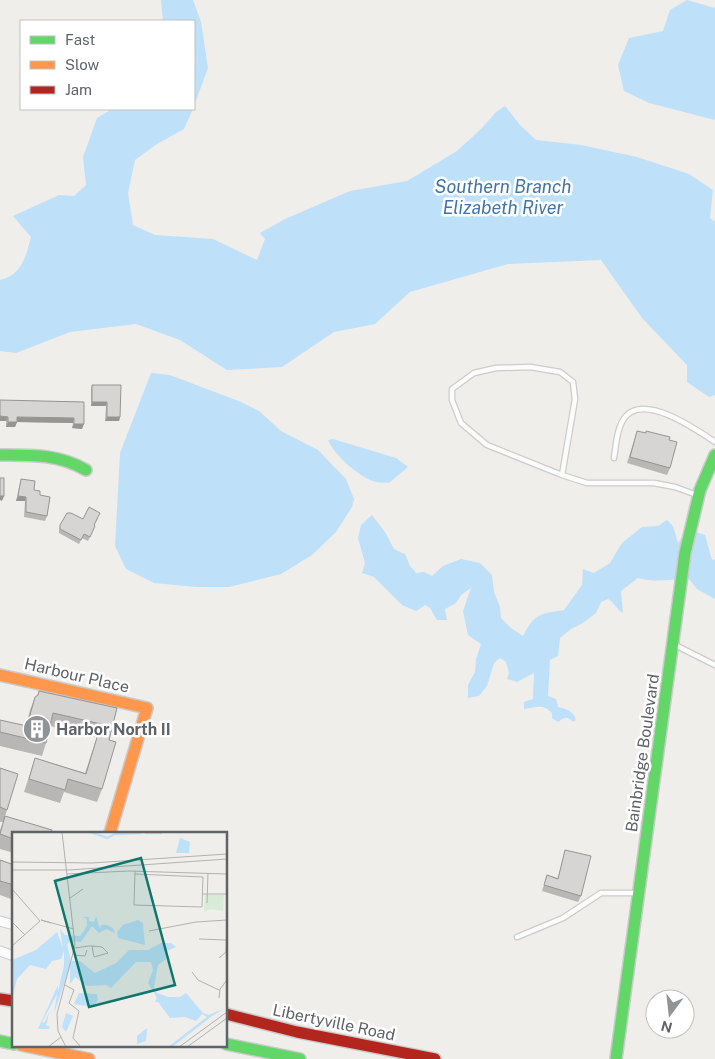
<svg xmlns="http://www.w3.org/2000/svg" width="715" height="1059" font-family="'Public Sans',sans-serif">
  <rect width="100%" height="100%" fill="#efeeea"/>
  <!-- water -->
  <g fill="#bfe0f9">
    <path d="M161,0h32l8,22 7,46 -14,38v-85h-31z"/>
    <path d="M687,0l28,8v112l-66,-17 -25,-12 -6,-26 11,-27 34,-7 7,-21z"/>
    <path d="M505,106l15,19 16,15 45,5 56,12 52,17 24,16 -3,28 5,4v173l-6,2 -22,-15v-17l-45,-47 -41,-58 -93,4 -98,28 -35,32 -41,8 -52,35 -55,3 -47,-30 -44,-16 -66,8 -54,21 -16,-2v-71c22,-5 26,-24 31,-43l-18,-21 46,-21 15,1 12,-11 -3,-28 14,-39 15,-9h81l-9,20 -27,15 -22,16 -7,33 5,32 22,10 58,4 44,21 8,-21 -5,-6 25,-14 65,-28 57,-10 50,-30 25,-23 14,-16z"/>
    <path d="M151,373l19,2 71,27 18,9 22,20 37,19 28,29 8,20 -2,8 -16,25 -24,23 -31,19 -52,13h-33l-42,-4 -28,-14 -11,-23 5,-93z"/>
    <path d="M333,439l63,19 12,9 -19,16c-4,-1 -9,0 -13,-1 -16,-4 -42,-27 -48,-42z"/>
    <path d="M372,515l13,17 9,17 11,5 5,12 6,7 8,-1 8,4 11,-10 18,-7 19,4 12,12 2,17 6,15 1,11 10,10 12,8c12,-23 17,-22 41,-26l18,-25 1,-16 11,4 16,-10 12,-20 20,-16 16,-1 9,-6 6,6 5,17 10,-14 17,6 7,25 3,-1v40l-18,-10 -8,-10c-19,0 -32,4 -51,-1l-17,13 2,22c-7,-4 -8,-10 -15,-14l-7,3 -5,11 -13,10 -12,6 -11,9 -2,18 -8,4 -2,36 8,3 2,8c8,2 16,4 18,13l-3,2c-6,-6 -8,-5 -15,0l-6,-4v-5c-10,-10 -15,-5 -28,-4v-7l9,-3 1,-26 -17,9 -10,-3 2,-6 -3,-11 -6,-4 -6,5 -7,23 -8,10 -11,2v-13l7,-13 1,-13 5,-15 -13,-9 -5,-24 8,-23 -10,7 -5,8 -11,6 2,11h-10l-7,-12 -5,-3 -9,6 -14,-6 -28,-28 -12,-4 3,-10 -7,-25 3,-13z"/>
  </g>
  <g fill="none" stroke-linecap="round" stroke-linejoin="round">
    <defs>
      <g id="lane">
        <path d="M614,458c2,-13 3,-32 12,-42 20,-22 71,14 89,26"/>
        <path d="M562,475l13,-76 -2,-17 -13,-10 -30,-5 -34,1 -22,5 -22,16v11l9,23 26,22 75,30 25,8h67l21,4 22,8"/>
        <path d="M675,645l40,20"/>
        <path d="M517,937l46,-19 38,-25h37"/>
      </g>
      <g id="street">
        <path d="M0,921l14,4"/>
        <path d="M0,951l14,5"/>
      </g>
      <g id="fast">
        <path d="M0,455c31,0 59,-1 86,15"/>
        <path d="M0,1041l14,3"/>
        <path d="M226,1044l74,15"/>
        <path d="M616,1059l69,-506 15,-63 15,-35"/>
      </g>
      <g id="slow">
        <path d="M0,675l147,33 -37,125"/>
        <path d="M21,1045l68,14"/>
      </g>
      <g id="jam">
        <path d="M0,999l14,2"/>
        <path d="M226,1014l71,18 138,27"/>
      </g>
    </defs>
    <!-- lane casing -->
    <use href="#lane" stroke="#cbcccc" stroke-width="7"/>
    <!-- street casing -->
    <use href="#street" stroke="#cbcccc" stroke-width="11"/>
    <!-- fast casing -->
    <use href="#fast" stroke="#cacacb" stroke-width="14"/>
    <!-- slow casing -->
    <use href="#slow" stroke="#cacacb" stroke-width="14"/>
    <!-- jam casing -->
    <use href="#jam" stroke="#cacacb" stroke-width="14"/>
    <!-- lane -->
    <use href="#lane" stroke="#fdfcfc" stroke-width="4.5"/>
    <!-- street -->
    <use href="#street" stroke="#fdfcfc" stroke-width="9"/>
    <!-- fast -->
    <use href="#fast" stroke="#63d668" stroke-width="11"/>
    <!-- slow -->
    <use href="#slow" stroke="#ff974d" stroke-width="11"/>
    <!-- jam -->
    <use href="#jam" stroke="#b3261e" stroke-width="11"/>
  </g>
  <!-- wall -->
  <g fill="#b8b7b5">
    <path d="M92,385l28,32 -1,4h-14l1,-15h-15v-17z"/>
    <path d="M0,400l84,2 -2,27 -10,-1 1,-5 -56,-1 -2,5h-9v-6z"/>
    <path d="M637,431l32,9 1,28 -3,7 -40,-12z"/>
    <path d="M21,479l19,16 7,21 -2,5 -21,-4 1,-16h-9l4,-18z"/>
    <path d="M98,518l-4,8 -1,5 -5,10 -6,-3 -3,6 -20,-11v-3l1,-5 23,-6z"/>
    <path d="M39,691l78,17 -8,32 -7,49 -5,13 -33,-10 -4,11 -36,-11 11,-34 50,15 12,-36 -47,-11 -4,17 -4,13 -42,-10v-26l26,6 4,-16 5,-13 2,-1z"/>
    <path d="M0,768l7,42 -2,6 9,17v20l-14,-4v-19l3,-8h-3z"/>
    <path d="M565,850l16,46 -3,6 -36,-11 5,-16 11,3z"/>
    <path d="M0,860l14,5v35l-14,-5z"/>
  </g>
  <!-- shaded-wall -->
  <g fill="#969594">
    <path d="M92,402h15l-1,4h-15z"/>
    <path d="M0,416l8,1 -2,4h-6z"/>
    <path d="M17,417l57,1 -1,5 -57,-1z"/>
    <path d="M107,417h13l-1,4h-14z"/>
    <path d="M8,422h9l-2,5h-9z"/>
    <path d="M74,424h10l-2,5 -10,-1z"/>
    <path d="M0,496h4l-2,5 -2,-1z"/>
    <path d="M18,496l8,1 -1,4h-9z"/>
  </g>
  <!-- building -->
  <g fill="#d6d5d3" stroke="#969594">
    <path d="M92,385h29l-1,32h-13v-15h-15z"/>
    <path d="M0,400l84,2v22h-10v-6l-57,-1v5h-9v-5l-8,-1z"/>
    <path d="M637,431l9,2v-2l24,6 -1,3 8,2 -7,26 -40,-11z"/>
    <rect x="0" y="478" width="4" height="18"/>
    <path d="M21,479l14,2 -1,9 6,1v4l10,2 -3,19 -21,-4v-15l-8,-1z"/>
    <path d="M89,507l11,6 -6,12 1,1 -5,11 -6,-3 -3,6 -21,-11v-4l7,-12h4l12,6z"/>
    <path d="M39,691l78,17 -8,32 7,2 -14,47 -34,-10 -3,11 -36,-11 6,-21 51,16 15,-50 -48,-11 -7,30 -46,-11v-12l27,6 8,-29 3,-2z"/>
    <path d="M0,768l18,6 -11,36 -7,-3z"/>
    <path d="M5,816l47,14 -1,3h-37v6l-14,-5z"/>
    <path d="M565,850l26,6 -10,40 -37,-11 3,-10 11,4z"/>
    <path d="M0,860l14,5v20l-14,-4z"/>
  </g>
  <!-- icons -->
  <defs>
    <symbol id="building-disc" viewBox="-11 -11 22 22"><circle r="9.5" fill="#919496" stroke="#fff"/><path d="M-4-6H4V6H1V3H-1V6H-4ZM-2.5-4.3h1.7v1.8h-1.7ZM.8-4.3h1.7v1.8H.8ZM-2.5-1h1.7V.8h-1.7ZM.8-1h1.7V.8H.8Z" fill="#fff"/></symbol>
  </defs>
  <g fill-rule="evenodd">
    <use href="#building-disc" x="21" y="713" width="32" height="32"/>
  </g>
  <g text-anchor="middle" stroke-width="5" stroke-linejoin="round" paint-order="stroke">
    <!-- street labels -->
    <g font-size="16" fill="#5f6368" stroke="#fff">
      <text transform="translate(77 675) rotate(13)" y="6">Harbour Place</text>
      <text transform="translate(642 753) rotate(-82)" y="6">Bainbridge Boulevard</text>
      <text transform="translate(334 1022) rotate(12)" y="6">Libertyville Road</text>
    </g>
    <!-- poi labels -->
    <g font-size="16" font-weight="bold" fill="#5f6368" stroke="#fff" text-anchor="start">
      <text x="56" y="735">Harbor North II</text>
    </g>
    <!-- water labels -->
    <g font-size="18" font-style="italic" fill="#4174aa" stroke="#fff">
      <text x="503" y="193">Southern Branch<tspan x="503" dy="21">Elizabeth River</tspan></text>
    </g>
  </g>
  <!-- overview -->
  <g transform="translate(12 832)">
    <rect width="215" height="215" fill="#efeeea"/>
    <path d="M193,63h19l-1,16 -13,-2 -6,3z" fill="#d8ebd6"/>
    <path d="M168,6l10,4 -1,11h-13zM84,84l4,13 1,-4h6l6,3 2,5 -9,-4 -7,4 -7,-7 -11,16 -10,-1 -4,3 4,17h9l15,12 21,-10 13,-13h19l13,-7h10l5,4 -11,5 1,7 -8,6 -4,22 3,6 11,4h12l6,-4 17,20 6,2 16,-7 -16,10 -7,-4 -6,7 -11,-4 -15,1 -12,-16h-3l2,-4 -9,-15 5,-13 -2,-8h-15l-25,26 -5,-3 -19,1 -12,-9 -5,7v-17l-16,46 3,-19 -15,28 2,1 5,-10 -3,13h4l-1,3h-11l20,-44v6l6,-25v-15l-3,8 -9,2 -6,8 -16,-4 -13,14 -5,20v-39l24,-10 21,-18 6,16 -3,-19 5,6 15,1 7,-10v-7l-4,-2h6v4l5,1zM126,88l5,3 2,22 -27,-7 -1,-6 6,-7zM67,161l18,1 1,6 -5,7 -19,-3zM54,181l7,3 -7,16 -4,-5zM135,196l-1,13 -9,3v-8z" fill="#bfe0f9"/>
    <path fill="none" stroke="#bfe0f9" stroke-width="2.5" d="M79,0l16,6 8,-4 26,-1M133,1h17M158,215l39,-30"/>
    <path fill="none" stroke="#b1b2b2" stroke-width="1" d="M50,0l13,113 -18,69 1,17 8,16M0,30l80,1 135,-9M0,38h57l158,-11M123,39l-1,34 68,2 1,-30 -68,-3M55,42l62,-3 98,3M0,57l28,32M191,62h24M58,66l13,-9M195,71l1,-30M0,90l13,13M39,91l-10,-3 33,9M137,99l47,-9 31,-2M187,107l27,1M0,114l28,-25M63,116l14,-2h3l10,1 6,6 -14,4 -2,-11M62,123l11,1 2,-6M207,126l7,-6 1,-32M180,140l6,8 21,10M53,153l9,5 -5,13 10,8 -6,27 8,9M207,166l1,-9 7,-9M36,215l13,-10M167,215l48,-35M175,215l40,-29"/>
    <path fill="#0f766e" fill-opacity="0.15" stroke="#0f766e" stroke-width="2.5" d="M129,26l34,127 -86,22 -34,-126z"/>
    <rect width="215" height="215" fill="none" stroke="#5f6368" stroke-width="2.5"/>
  </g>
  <!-- legend -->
  <rect x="20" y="20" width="175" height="90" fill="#ffffff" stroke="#bfc1c3"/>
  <rect x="30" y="36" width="25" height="8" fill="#63d668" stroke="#bfc1c3"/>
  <text x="65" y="45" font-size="15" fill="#5f6368">Fast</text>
  <rect x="30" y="61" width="25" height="8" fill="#ff974d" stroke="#bfc1c3"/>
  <text x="65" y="70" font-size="15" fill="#5f6368">Slow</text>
  <rect x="30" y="86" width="25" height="8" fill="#b3261e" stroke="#bfc1c3"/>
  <text x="65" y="95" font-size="15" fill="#5f6368">Jam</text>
  <!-- north arrow -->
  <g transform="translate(670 1014) rotate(195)"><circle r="24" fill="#ffffff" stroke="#bfc1c3"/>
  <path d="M0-4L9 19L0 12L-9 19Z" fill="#919496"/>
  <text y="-8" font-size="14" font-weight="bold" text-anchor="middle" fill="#5f6368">N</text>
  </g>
</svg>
